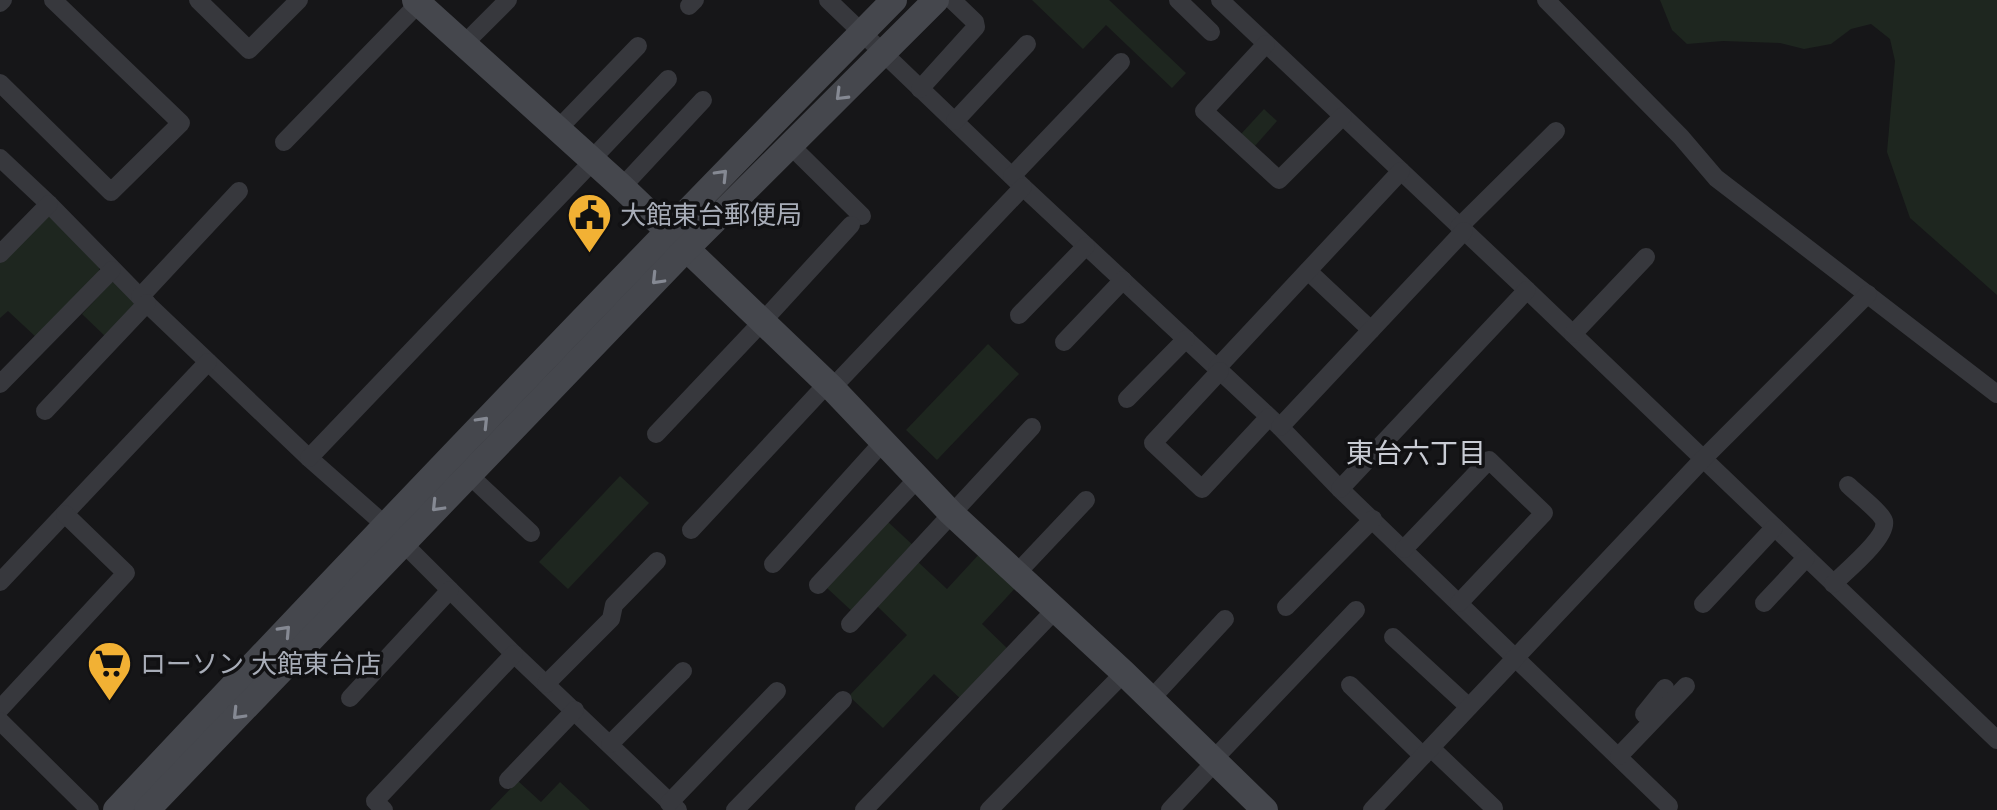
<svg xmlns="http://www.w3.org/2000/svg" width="1997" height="810" font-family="'DM Sans','Noto Sans JP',sans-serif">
  <rect width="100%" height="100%" fill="#161618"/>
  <!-- green -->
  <g fill="#1e261f">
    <path d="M1032,0h77l77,73 -14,15 -66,-63 -23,24z"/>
    <path d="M1660,0h337v295l-87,-77 -23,-66 8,-91 -5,-22 -19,-15 -20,5 -20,15 -27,5 -24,-6 -57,-2 -36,3 -15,-14z"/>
    <path d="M1264,109l13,12 -23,26 -13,-13z"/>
    <path d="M45,217h5l50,47 -2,13 -61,61 -29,-27 -8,7v-57z"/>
    <path d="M112,282l6,1 22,22 -33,33 -25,-24z"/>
    <path d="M988,344l31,30 -82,86 -31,-30z"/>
    <path d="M620,476l29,27 -81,86 -29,-27z"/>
    <path d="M888,522l28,26 -61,66 -28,-26z"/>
    <path d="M982,551l36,34 -36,39 28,27 -47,50 -29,-27 -51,54 -34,-32 58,-61 -30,-29 41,-44 29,27z"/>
    <path d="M518,781l23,21 19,-20 30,28h-100z"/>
  </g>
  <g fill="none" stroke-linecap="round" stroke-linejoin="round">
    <!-- street -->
    <g stroke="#37383d" stroke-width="18">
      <path d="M198,0l51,50 50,-50"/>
      <path d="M828,0l195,187 257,240 60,62 329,317"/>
      <path d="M1178,0l33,32"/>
      <path d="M1220,0l307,290 470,450"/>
      <path d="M1546,0l135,137 35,41 281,216"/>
      <path d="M0,3l3,-3"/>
      <path d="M689,6l6,-6"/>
      <path d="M464,44l44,-44"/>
      <path d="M1266,44l-62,67 75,69 64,-64"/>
      <path d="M0,83l111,109 70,-69 -128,-123"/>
      <path d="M920,89l56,-62 -1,-5 -23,-22"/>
      <path d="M955,121l72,-77"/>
      <path d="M558,129l80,-83"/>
      <path d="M284,142l135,-139"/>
      <path d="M790,145l72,71"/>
      <path d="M0,158l49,46 91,93 169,161 76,67 129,129 164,156"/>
      <path d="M592,159l76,-80"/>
      <path d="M1012,176l109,-114"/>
      <path d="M622,187l81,-87"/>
      <path d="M1459,227l97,-96"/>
      <path d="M0,254l49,-50"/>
      <path d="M1308,271l63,59"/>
      <path d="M140,297l99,-106"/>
      <path d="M1019,315l67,-69"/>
      <path d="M1573,334l73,-77"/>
      <path d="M1064,342l59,-62"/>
      <path d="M1217,368l184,-197"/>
      <path d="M1220,371l-67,72 49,46 67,-72"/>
      <path d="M0,384l112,-114"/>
      <path d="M832,388l191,-201"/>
      <path d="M1127,399l59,-60"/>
      <path d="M45,411l102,-108"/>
      <path d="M1280,427l184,-196"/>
      <path d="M656,434l106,-112 89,-97"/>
      <path d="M309,458l284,-297"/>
      <path d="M468,474l63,59"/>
      <path d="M1340,489l187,-199"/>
      <path d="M691,530l136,-146"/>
      <path d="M1404,549l85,-89 55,53 -85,90"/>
      <path d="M773,564l110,-122"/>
      <path d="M1017,573l69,-73"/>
      <path d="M0,582l208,-220"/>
      <path d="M1833,584c12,-12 55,-47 51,-63 -3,-9 -28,-28 -36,-36"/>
      <path d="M818,585l100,-107"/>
      <path d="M1764,603l42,-45"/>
      <path d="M1703,604l71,-76"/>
      <path d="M1286,607l87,-88"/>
      <path d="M850,624l182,-197"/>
      <path d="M1393,637l76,70"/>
      <path d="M546,684l65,-65 3,-14 43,-44"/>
      <path d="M1350,685l73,71"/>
      <path d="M350,698l100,-108"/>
      <path d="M1151,699l74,-80"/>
      <path d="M0,709l126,-136 -61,-59"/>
      <path d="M1644,714l21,-26"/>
      <path d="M0,721l90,89"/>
      <path d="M610,744l73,-73"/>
      <path d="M1431,748l63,60"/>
      <path d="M1619,756l67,-70"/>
      <path d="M1213,760l143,-150"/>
      <path d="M508,780l67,-70"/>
      <path d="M669,803l108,-112"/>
      <path d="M384,810l-9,-9 139,-147"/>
      <path d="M735,810l108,-110"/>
      <path d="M864,810l191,-200"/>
      <path d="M989,810l135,-137"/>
      <path d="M1170,810l45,-48"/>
      <path d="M1372,810l331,-351 165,-165"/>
    </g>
    <!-- secondary -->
    <g stroke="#45474d" stroke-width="26">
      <path d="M415,0l207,187 210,201 119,125 173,160 141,137"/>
      <path d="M116,810c257,-273 515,-543 778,-810"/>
      <path d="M147,810l539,-561 250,-249"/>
    </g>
  </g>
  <!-- one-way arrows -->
  <defs><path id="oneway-chevron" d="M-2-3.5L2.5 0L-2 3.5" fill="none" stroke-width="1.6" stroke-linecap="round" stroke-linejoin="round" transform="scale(2)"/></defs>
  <g stroke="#858993">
    <use href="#oneway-chevron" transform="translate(841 95) rotate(135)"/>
    <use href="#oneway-chevron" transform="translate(722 175) rotate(-46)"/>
    <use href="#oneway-chevron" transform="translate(657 279) rotate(134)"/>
    <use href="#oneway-chevron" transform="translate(483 422) rotate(-46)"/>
    <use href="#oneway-chevron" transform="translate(437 506) rotate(134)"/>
    <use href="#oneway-chevron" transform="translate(285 631) rotate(-47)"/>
    <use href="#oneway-chevron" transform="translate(238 714) rotate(134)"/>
  </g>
  <!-- icons -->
  <defs>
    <symbol id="civic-pin" viewBox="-11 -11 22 30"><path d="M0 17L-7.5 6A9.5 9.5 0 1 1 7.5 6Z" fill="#f2b134" stroke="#111113"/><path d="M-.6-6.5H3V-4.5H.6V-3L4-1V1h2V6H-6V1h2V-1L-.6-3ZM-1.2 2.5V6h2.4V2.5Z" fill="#111"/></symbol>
    <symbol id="supermarket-pin" viewBox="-11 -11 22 30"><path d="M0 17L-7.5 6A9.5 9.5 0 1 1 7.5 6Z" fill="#f2b134" stroke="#111113"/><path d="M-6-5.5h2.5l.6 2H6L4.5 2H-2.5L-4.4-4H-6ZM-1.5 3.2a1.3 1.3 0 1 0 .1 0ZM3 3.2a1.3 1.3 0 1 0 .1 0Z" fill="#111"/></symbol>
  </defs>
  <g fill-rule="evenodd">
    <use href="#civic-pin" x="564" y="190" width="51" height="69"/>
    <use href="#supermarket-pin" x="84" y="638" width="51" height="69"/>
  </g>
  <g text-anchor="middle" stroke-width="7" stroke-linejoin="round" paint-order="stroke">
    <!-- poi labels -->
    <g font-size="26" fill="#a8adb8" stroke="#111113" text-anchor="start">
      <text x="620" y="224">大館東台郵便局</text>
      <text x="140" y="673">ローソン 大館東台店</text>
    </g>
    <!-- neighbourhood labels -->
    <g font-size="28" fill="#c9ccd4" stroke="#111113">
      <text x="1416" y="463">東台六丁目</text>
    </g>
  </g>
</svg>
